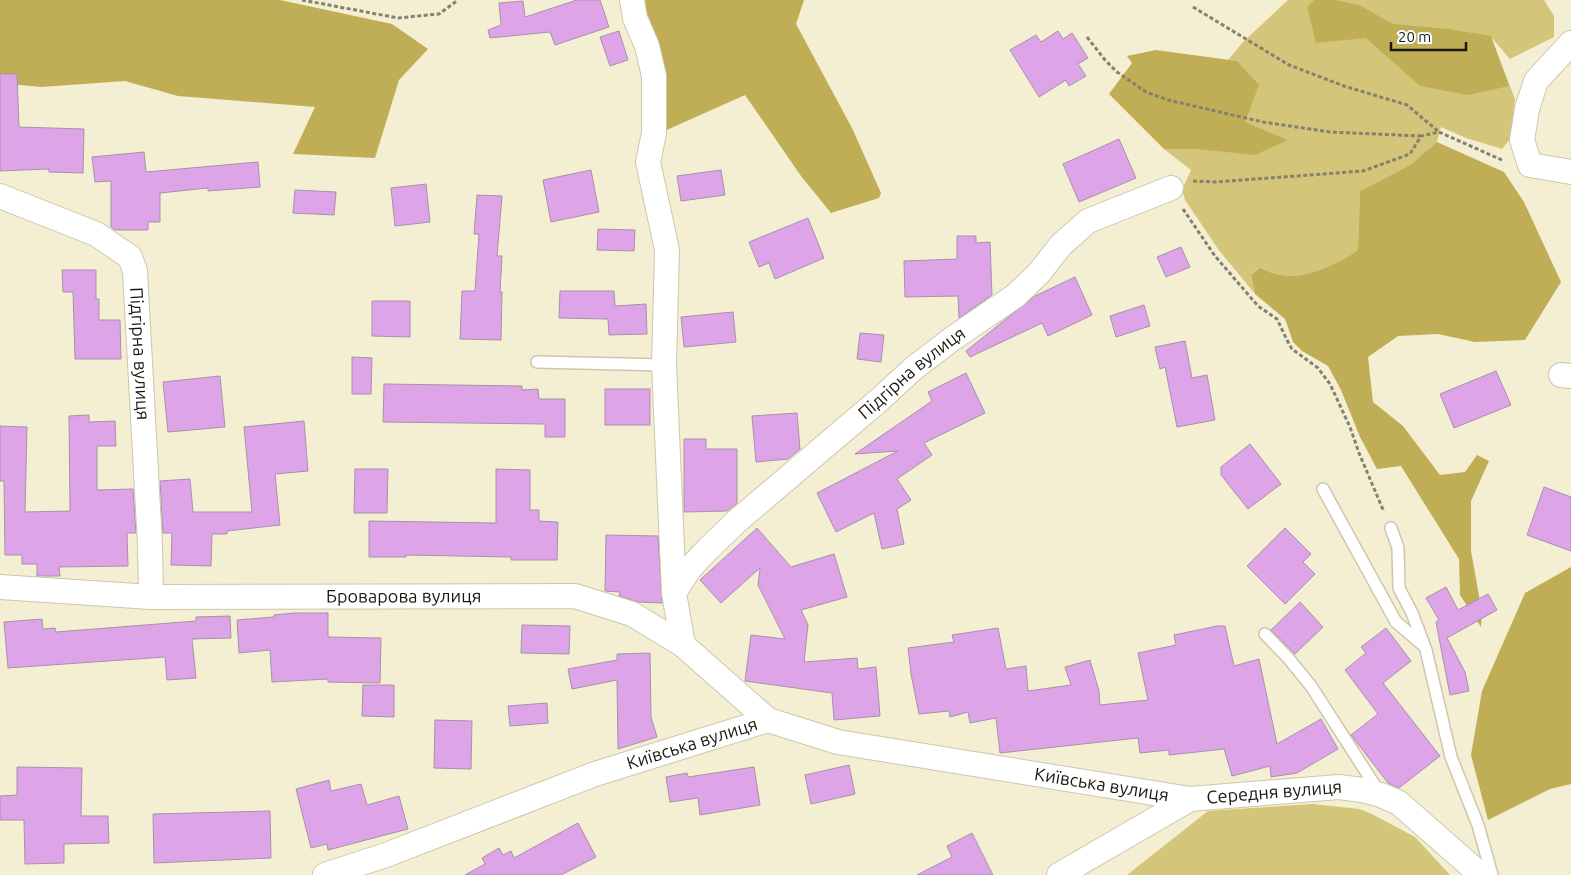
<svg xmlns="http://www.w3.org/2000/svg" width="1571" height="875" font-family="Ubuntu,sans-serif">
  <rect width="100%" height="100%" fill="#f4efd3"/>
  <!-- green -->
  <g fill="#d3c579">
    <path d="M1288,0h256l10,16v21l-44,22 -19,-22 24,62 -5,40 -8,10 -36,-11 -25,-11 -4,15 -27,23 -50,26 -2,59c-18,13 -54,30 -77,25 -8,-1 -15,-5 -23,-7l-7,7 4,19 -37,-45 -33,-49 -3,-10 9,-20 -27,-21h34l90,-9 -44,-18 -7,-61 -9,-1 15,-18z"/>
    <path d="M1313,804l46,5 13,5 43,23 35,38h-323l81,-64z"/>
  </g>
  <!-- forest -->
  <g fill="#bfae55">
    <path d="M0,0h280l112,24 36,25 -29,31 -24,78 -82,-4 22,-47 -137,-11 -53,-15 -84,6 -41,-4z"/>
    <path d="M637,0h167l-8,24 56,104 29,65 -2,5 -48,15 -30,-37 -56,-81 -85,38z"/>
    <path d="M1314,0h21l24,5 34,19 55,5 43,7 18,50 -41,9 -48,-9 -54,-48 -50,5 -9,-36z"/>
    <path d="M1156,50l81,11 22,24 -14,37 43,18 -33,15 -57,-6h-34l-55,-55 23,-31 -5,-7z"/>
    <path d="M1437,142l67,30 20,30 37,80 -36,58 -50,2 -37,-8 -40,2 -30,21 5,45 30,24 37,49 25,-3 12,-17 12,6 -18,40v50l11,61 -1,15 -21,-32 -1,-36 -58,-93 -24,3 -17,-32 -19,-47 -13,-24 -26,-15 -9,-9 -8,-23 -30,-25 -4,-19 8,-7c7,2 14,6 22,7 23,5 59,-12 77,-25l2,-59 50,-26z"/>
    <path d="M1571,567v217l-21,5 -62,31 -17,-65 11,-64 43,-98z"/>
  </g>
  <!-- building -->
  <g fill="#dea4e8" stroke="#a592a8">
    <path d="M577,0h23l9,27 -54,18 -5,-13 -60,6 -2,-8 13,-5 -2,-22 24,-2 2,16z"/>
    <path d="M619,31l9,29 -18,6 -10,-29z"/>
    <path d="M1058,31l5,8 9,-6 16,25 -10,6 8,12 -17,10 -3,-6 -27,17 -29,-47 26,-15 5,7z"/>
    <path d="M0,74h17l2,53 65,2 -1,44 -34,-1v-3l-49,2z"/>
    <path d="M1119,139l17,39 -57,24 -16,-38z"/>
    <path d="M144,152l2,20 112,-10 2,25 -52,4v-3l-48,5v29h-12v8h-33l-4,-3v-46l-16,1 -3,-25z"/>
    <path d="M591,170l8,42 -48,10 -8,-42z"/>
    <path d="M721,170l4,25 -44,6 -4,-25z"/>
    <path d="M426,184l4,38 -35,4 -4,-38z"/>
    <path d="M295,190l41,2 -2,23 -41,-2z"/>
    <path d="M477,195l25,1 -5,60h5l-2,36h2l-1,48 -41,-1 2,-48h13l4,-57h-5z"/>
    <path d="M808,218l16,40 -49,21 -6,-16 -10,4 -10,-25z"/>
    <path d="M598,229l37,1 -1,21 -37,-1z"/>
    <path d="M957,236h19v7l14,-1 2,53 -33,23 -1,-22 -53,1 -1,-36 53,-2z"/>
    <path d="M1181,247l9,20 -24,10 -9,-20z"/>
    <path d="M62,270h34v29h3v21h21l1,39h-46l-2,-67h-10z"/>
    <path d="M1075,277l17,38 -44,21 -6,-13 -72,34 -4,-6 69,-55z"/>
    <path d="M560,291h54l1,15 31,-2 1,30 -38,1 -1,-16 -49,-1z"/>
    <path d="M372,301h38v36l-38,-1z"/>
    <path d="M1144,305l6,21 -34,11 -6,-21z"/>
    <path d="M733,312l3,30 -52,5 -3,-30z"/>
    <path d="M860,333l24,2 -3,27 -24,-3z"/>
    <path d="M1185,341l7,37 15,-3 8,45 -38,7 -12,-60 -5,2 -5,-22z"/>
    <path d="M352,357l20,1 -1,36h-19z"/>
    <path d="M1496,371l15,34 -57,23 -14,-34z"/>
    <path d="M966,373l19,40 -61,30 8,12 -35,24 14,21 -14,9 7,35 -22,5 -8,-36 -38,19 -19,-39 81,-42 -43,3 77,-53 -4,-9z"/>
    <path d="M220,376l5,51 -57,5 -5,-50z"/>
    <path d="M384,384l138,2v4l16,-1 1,10h26v38h-20v-13l-162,-2z"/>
    <rect x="605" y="389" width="45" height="36"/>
    <path d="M797,413l3,36 -12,10 -32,3 -4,-46z"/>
    <path d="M89,415v7l26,-1 1,25h-19v44l36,-1 3,44h-9l1,33 -69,1 1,9h-23v-12h-15v-9h-17l-1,-74h-4v-55l27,1 -2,85 45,-1 -1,-95z"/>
    <path d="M304,421l4,50 -33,3 5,51 -53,6v3h-15l-1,32 -40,-1 1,-32h-9l-3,-52 30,-2 3,33h59l-8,-85z"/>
    <path d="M684,439h22v10h31v54l-10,8 -43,1z"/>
    <path d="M1250,444l31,40 -33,25 -27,-34v-8z"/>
    <path d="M355,469h33l-1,44h-33z"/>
    <path d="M496,469l34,1v40h9v11l19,1 -1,38h-46v-3l-105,-2v2h-37v-36l127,2z"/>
    <path d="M1544,487l27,10v54l-44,-16z"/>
    <path d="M757,528l34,39 43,-13 13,43 -46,13 7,15 -4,37 53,-4 1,11 18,-2 4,49 -46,4 -2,-27 -87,-12 6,-46 34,4 -27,-54 2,-17 -39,35 -21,-23z"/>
    <path d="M1285,528l26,26 -8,8 12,12 -30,30 -38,-38z"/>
    <path d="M606,535l52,1 4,67 -23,-1 -20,-6 1,-4 -15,-1z"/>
    <path d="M1446,587l12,23 30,-16 9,16 -50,28 18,34 4,19 -19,4 -14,-73 3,-2 -13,-22z"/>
    <path d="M1300,602l23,25 -28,27 -24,-24z"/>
    <path d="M294,613h34v24l53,1 -1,45 -52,-1v-3l-56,3 -2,-32 -31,3 -2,-33 37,-3v-2z"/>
    <path d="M230,616l1,22 -39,1 4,39 -29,2 -2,-23 -157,11 -4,-46 38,-3 1,10 12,-1 1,4 140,-11v-4z"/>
    <path d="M522,625l48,1 -1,28 -48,-1z"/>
    <path d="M1217,626h8l9,40 25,-7 18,85 44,-25 17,30 -41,24 -26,4 -1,-11 -38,10 -8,-27 -55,6v-5l-29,3 -2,-15 -138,15 -4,-35 -26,5 -2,-11 -18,5 -1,-6 -30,3 -8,-40 -3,-26 46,-6 -2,-7 46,-7 8,41 20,-3 2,25 43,-6 -6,-18 25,-7 9,31 1,14 48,-5 -10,-47 38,-8 -2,-10z"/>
    <path d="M1386,628l25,33 -28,22 57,73 -41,32 -11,-5 -37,-48 27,-21 -33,-44 21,-17 -5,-6z"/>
    <path d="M650,653l1,64 6,20 -39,12 -1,-69 -45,9 -4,-20 49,-9v-6z"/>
    <path d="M363,685h31v32l-32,-1z"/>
    <path d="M547,703l1,20 -38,3 -2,-20z"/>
    <path d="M435,720l37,1 -1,48 -37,-1z"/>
    <path d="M849,765l6,29 -44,10 -6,-29z"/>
    <path d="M17,767l65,1 -1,48h27l1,27 -45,1v19l-39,1 -1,-44h-24v-24l17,-1z"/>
    <path d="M754,767l6,38 -60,10 -2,-17 -28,4 -4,-25 21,-4 1,4z"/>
    <path d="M329,780l2,11 30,-7 6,21 32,-9 9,33 -80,21 -1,-6 -16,4 -15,-59z"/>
    <path d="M270,811l1,47 -117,5 -1,-49z"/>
    <path d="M578,823l18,34 -35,18h-96l20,-11 -3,-6 17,-10 4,7 8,-4 3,7z"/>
    <path d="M972,833l21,42h-76l35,-18 -5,-11z"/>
  </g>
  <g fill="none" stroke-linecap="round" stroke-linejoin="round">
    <defs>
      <g id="service">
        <path d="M537,362l127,3"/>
        <path d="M1323,489l73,133 27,23"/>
        <path d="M1391,528l7,20 1,40 13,25 14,37 25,107 27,68 14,50"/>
        <path d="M1265,634l24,25 22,27 68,106"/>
      </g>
      <g id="minor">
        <path d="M632,0l3,18 12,28 7,30v57l-6,29 19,88 -3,115 10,228"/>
        <path d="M1571,43l-35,38 -9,28 -5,31 8,25 41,7"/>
        <path id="s1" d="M0,196l96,38 34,23 5,14 15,274 1,52"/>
        <path d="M1561,375l10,1"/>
        <path id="s2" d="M0,587l151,10 424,-1 57,18 51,31 85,75"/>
        <path id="s3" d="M683,645l-9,-52 16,-25 19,-20 28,-27 141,-120 36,-33 38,-29 63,-43 24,-23 22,-28 27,-24 83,-33"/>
        <path id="s4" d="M325,875l61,-20 209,-81 173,-54 70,22 352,57"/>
        <path id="s5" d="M1059,875l131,-76 149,-12 23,3 19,5 18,8 82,72"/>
      </g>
    </defs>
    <!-- service casing -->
    <use href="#service" stroke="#ccc7ac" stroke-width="14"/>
    <!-- minor casing -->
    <use href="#minor" stroke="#ccc7ac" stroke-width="26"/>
    <!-- path -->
    <g stroke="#84816e" stroke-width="3" stroke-dasharray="4 2.5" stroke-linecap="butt">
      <path d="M302,0l96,18 41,-4 19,-14"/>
      <path d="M1193,7l96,58 55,21 63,19 32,27"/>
      <path d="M1087,37l18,23 12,12 29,20 22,8 95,22 67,10 91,4"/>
      <path d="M1193,181l23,1 147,-11 47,-17 11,-18 18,-4 63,28"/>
      <path d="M1183,209l32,47 43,50 19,13 10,21 5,9 26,19 12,16 20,43 9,26 25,59"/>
    </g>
    <!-- service -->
    <use href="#service" stroke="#fff" stroke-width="11"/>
    <!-- minor -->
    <use href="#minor" stroke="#fff" stroke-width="24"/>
  </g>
  <g text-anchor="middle" stroke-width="4" stroke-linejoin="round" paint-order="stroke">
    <!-- street labels -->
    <g font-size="18" fill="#1a180e" stroke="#fff">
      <text dy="6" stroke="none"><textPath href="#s1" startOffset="242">Підгірна вулиця</textPath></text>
      <text dy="6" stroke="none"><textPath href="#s3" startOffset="378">Підгірна вулиця</textPath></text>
      <text dy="6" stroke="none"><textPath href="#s2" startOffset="404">Броварова вулиця</textPath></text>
      <text dy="6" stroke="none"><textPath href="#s4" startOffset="390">Київська вулиця</textPath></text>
      <text dy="6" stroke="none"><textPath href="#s4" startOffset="810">Київська вулиця</textPath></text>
      <text dy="6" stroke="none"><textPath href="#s5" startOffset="236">Середня вулиця</textPath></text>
    </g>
  </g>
  <!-- scale -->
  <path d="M1391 42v8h75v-8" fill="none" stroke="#1a180e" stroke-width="2.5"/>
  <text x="1398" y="42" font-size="15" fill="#1a180e" stroke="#ffffff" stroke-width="4" paint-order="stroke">20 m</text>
</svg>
